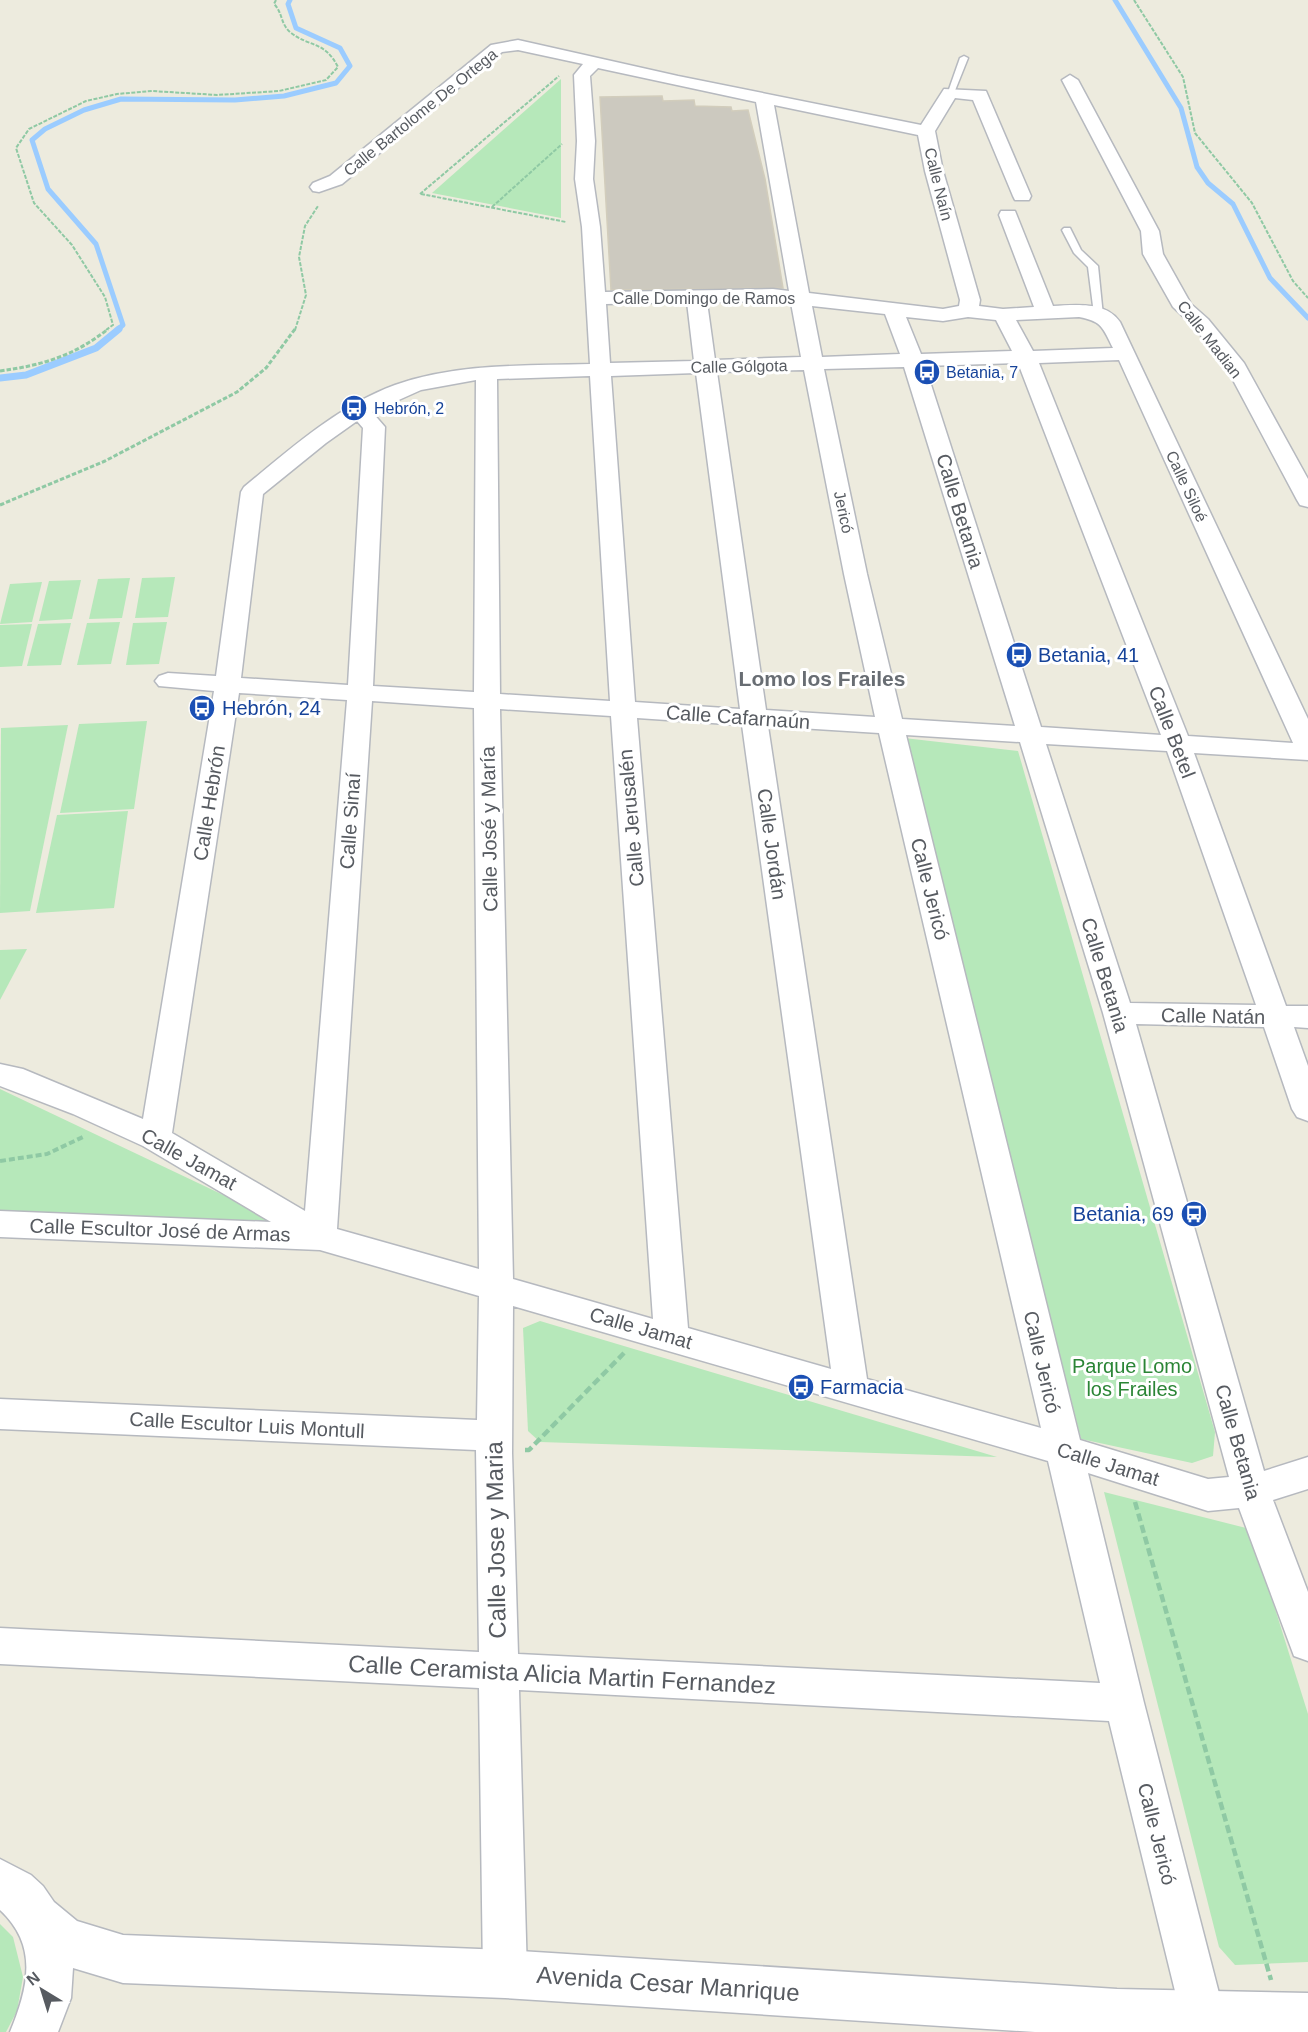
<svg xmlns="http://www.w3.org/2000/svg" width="1308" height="2032" font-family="Arial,sans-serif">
  <rect width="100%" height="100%" fill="#edebde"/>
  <!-- green -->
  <g fill="#b6e8ba">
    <path d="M561,79v139l-129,-25z"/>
    <path d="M175,577l-7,40 -33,1 7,-40z"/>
    <path d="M130,578l-8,40 -33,1 9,-40z"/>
    <path d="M81,580l-9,39 -33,2 10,-40z"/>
    <path d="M42,582l-10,40 -32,2 10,-40z"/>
    <path d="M120,622l-9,42 -34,1 10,-42z"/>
    <path d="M167,622l-8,42 -33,1 7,-42z"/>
    <path d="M71,623l-10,42 -34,1 11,-42z"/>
    <path d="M32,624l-10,42 -22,1v-42z"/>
    <path d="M147,721l-13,88 -74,4 19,-89z"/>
    <path d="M68,725l-38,186 -30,2 1,-185z"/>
    <path d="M904,738l114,13 197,681 -2,24 -21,7 -111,-24z"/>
    <path d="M128,811l-14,97 -78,5 21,-98z"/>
    <path d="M27,949l-27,51v-50z"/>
    <path d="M0,1089l295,140 -295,-11z"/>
    <path d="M540,1321l457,136 -457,-15 -12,-11 -5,-103z"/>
    <path d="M1104,1492l146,37 58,185v248l-73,3 -16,-18z"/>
    <path d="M0,1924l13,13 10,40 -6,34 -11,21h-6z"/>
  </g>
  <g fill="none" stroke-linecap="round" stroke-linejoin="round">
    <!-- stream-far1 -->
    <g stroke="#9bccff" stroke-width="5">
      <path d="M1115,0l66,108 16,59 11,16 25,21 37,74 38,40"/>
      <path d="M117,330l6,-5 -27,-81 -48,-55 -16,-49 13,-11 39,-19 37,-11 114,1 49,-4 52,-13 14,-17 -10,-18 -44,-20 -8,-24 2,-4"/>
    </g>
    <!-- stream -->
    <path stroke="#9bccff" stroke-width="7" d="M0,378l26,-3 70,-27 23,-19"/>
  </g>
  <!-- building -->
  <path fill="#ccc9bf" stroke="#d2cdbc" stroke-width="1.5" d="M662,96l1,5 31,-1 1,6 36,1 1,4 16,-1 17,69 18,109 -172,2 -11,-193z"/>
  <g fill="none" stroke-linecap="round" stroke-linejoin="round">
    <defs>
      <g id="service">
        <path d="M964,56l4,2 -14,35 -7,2 13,-37z"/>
        <path d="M1064,228h6l11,22 17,16 5,50 -9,-2 -6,-47 -14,-14 -12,-23z"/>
      </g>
      <g id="minor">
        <path d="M518,40l160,36 243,49 23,-36 42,2 45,105 -2,4h-14l-2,-4 -40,-96 -18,-2 -20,33 8,40 37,129 -1,6 24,3 31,-2 -35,-92 2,-4h14l38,95c22,-1 53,-5 67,16l188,397v41l-114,-7 92,253h22v22l-14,-1 14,39v55l-11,-4 -5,-8 -28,-82 -128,-3 128,447 44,-14v32l-35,11 35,92v69l-14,-5 -55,-148 -31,3 -120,-38 56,230 85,329h-44l-76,-311 -590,-31 8,284 -7,15 -15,7 -15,-7 -7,-15 -4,-286 -479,-24v-36l479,24 -3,-202 -476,-21v-30l477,21 2,-124 -159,-46 -320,-13v-26l271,11 -128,-76 -70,-32 -73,-28v-22l23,5 120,50 71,-428 -55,-5 -4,-5 4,-5 9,-3 48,3 25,-184 3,-5c46,-38 94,-81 151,-102 62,-22 130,-19 195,-21l-8,-137 -7,-48 2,-38 -3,-66 9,-11 -65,-14 -16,2 -160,132 -23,8 -6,-1 -3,-4 3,-4 17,-7 161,-131zM598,68l158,34 33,189 -16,-2 -168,3 -5,-65 -7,-48 2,-38 -5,-65zM774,105l144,30 7,36 35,129 -1,6 -16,3 -134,-16zM773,301l18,2 10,54 -86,3 -8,-58zM687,302l7,59 -84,2 -4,-59zM812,306l73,8 15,40 -78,3zM906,317l37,4 25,-4 28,3 16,31 -91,3zM1079,317c23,4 24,11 34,31l-80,3 -17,-31zM1119,360l174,383 -105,-7 -149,-373zM1018,363l143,372 -120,-8 -116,-361zM904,367l111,359 -113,-7 -35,-145 -43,-205zM804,370l40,204 31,143 -109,-7 -49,-338zM696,373l44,336 -105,-7 -24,-326zM590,376l20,325 -110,-7 -3,-315zM476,380l-2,312 -101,-6 12,-259 -13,-15 49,-22zM357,421l6,7 -15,257 -107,-7 22,-184 63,-51zM239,693l108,7 -42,511 -133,-78zM372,701l102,7 5,561 -142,-40zM500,709l111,7 42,603 -140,-40zM637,718l105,7 89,644 -143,-41zM768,726l111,7 162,695 -174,-49zM906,735l114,7 83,271 126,464 -21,2 -128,-39zM1046,744l121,7 89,254 -126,-2zM513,1306l535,155 52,222 -582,-29 -6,-201z"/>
        <path d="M1070,75l8,5 81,151 4,23 28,50 17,15 36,44 64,116v28l-8,-2 -3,-5 -72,-135 -31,-38 -21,-20 -30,-53 -2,-23 -79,-151z"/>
      </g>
      <path id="tertiary" d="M0,1859l31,16 12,11 11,16 23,19 46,14 382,15 612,39 191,4v39h-273l-530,-34 -382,-15 -50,-15 -2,30 -13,34h-48c18,-44 29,-86 -10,-122z"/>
    </defs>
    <!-- service casing -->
    <use href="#service" stroke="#b6b9bf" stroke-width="3"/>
    <!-- minor casing -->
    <use href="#minor" stroke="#b6b9bf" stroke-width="3"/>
    <!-- tertiary casing -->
    <use href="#tertiary" stroke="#b6b9bf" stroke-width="3"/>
    <!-- path-far3 -->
    <g stroke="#8fc9a4" stroke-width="2" stroke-dasharray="4 1.5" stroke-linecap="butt">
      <path d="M1134,0l49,77 12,56 57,70 41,78 15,17"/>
      <path d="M420,194l139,-118"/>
      <path d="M421,194l145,28"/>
      <path d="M492,207l70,-63"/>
      <path d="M106,330l7,-5 -8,-28 -33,-52 -38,-42 -18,-55 13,-19 57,-28 31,-7 35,-3 65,4 62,-4 47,-11 12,-13c-14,-27 -28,-19 -48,-35 -10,-9 -7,-19 -16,-28l2,-4"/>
      <path d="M295,330l11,-35 -7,-38 6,-31 13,-20"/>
    </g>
    <!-- path-far2 -->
    <g stroke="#8fc9a4" stroke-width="3" stroke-dasharray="4.5 2" stroke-linecap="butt">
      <path d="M0,371c43,-6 74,-15 108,-42"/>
      <path d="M0,505l105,-44 132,-69 29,-24 29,-39"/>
    </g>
    <!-- path-far1 -->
    <path stroke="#8fc9a4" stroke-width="4" stroke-dasharray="6 3" stroke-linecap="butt" d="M0,1161l47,-7 38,-18"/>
    <!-- path -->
    <g stroke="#8fc9a4" stroke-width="4.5" stroke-dasharray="8 4" stroke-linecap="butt">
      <path d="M525,1450h4l95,-97"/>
      <path d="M1135,1502l136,478"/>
    </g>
    <!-- service -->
    <use href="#service" fill="#fff" fill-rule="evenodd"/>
    <!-- minor -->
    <use href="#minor" fill="#fff" fill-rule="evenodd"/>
    <!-- tertiary -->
    <use href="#tertiary" fill="#fff" fill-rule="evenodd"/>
  </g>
  <!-- icons -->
  <defs>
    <symbol id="bus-disc" viewBox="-11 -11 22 22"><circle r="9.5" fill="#1a4fb4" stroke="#fff"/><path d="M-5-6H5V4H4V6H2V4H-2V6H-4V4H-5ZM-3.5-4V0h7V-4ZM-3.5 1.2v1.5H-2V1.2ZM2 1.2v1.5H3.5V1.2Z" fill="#fff"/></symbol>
  </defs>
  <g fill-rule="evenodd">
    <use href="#bus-disc" x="912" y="357" width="30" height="30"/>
    <use href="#bus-disc" x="339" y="393" width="30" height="30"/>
    <use href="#bus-disc" x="1004" y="640" width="30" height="30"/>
    <use href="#bus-disc" x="187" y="693" width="30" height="30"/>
    <use href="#bus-disc" x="1179" y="1199" width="30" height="30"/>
    <use href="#bus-disc" x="786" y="1372" width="30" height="30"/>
  </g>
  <g text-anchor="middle" stroke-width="6" stroke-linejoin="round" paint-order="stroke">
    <!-- far-street labels -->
    <g font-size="16" fill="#575b61" stroke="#fff">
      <text transform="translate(420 112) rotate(-39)" y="6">Calle Bartolome De Ortega</text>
      <text transform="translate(939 184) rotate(76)" y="6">Calle Naín</text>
      <text x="704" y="304">Calle Domingo de Ramos</text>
      <text transform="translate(1210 339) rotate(52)" y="6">Calle Madian</text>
      <text transform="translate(739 366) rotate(-1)" y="6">Calle Gólgota</text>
      <text transform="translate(1187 486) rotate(65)" y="6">Calle Siloé</text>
      <text transform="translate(844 512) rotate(78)" y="6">Jericó</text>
    </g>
    <!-- far-transit labels -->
    <g font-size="16" fill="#164399" stroke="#fff" text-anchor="start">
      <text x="946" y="378">Betania, 7</text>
      <text x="374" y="414">Hebrón, 2</text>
    </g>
    <!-- street labels -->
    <g font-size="20" fill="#575b61" stroke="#fff">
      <text transform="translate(960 511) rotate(73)" y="7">Calle Betania</text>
      <text transform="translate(738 717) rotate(4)" y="7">Calle Cafarnaún</text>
      <text transform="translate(1172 732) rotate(69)" y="7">Calle Betel</text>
      <text transform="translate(209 803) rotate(-81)" y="7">Calle Hebrón</text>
      <text transform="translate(631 818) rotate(-95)" y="7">Calle Jerusalén</text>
      <text transform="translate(350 821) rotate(-86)" y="7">Calle Sinaí</text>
      <text transform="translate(489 829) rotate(-91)" y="7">Calle José y María</text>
      <text transform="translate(772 844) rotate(82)" y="7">Calle Jordán</text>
      <text transform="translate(930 889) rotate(76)" y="7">Calle Jericó</text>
      <text transform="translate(1105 975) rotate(73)" y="7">Calle Betania</text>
      <text transform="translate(1213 1016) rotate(1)" y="7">Calle Natán</text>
      <text transform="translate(189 1159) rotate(29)" y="7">Calle Jamat</text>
      <text transform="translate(160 1230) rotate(2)" y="7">Calle Escultor José de Armas</text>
      <text transform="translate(641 1328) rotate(16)" y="7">Calle Jamat</text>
      <text transform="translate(1042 1362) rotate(77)" y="7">Calle Jericó</text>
      <text transform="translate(247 1425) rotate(3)" y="7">Calle Escultor Luis Montull</text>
      <text transform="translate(1238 1442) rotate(74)" y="7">Calle Betania</text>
      <text transform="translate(1108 1464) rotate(17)" y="7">Calle Jamat</text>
      <text transform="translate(1157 1834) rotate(76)" y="7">Calle Jericó</text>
    </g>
    <!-- transit labels -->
    <g font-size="20" fill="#164399" stroke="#fff" text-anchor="start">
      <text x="1038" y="662">Betania, 41</text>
      <text x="222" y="715">Hebrón, 24</text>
      <text x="1174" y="1221" text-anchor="end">Betania, 69</text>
      <text x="820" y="1394">Farmacia</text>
    </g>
    <!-- park labels -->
    <g font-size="20" fill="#2b8536" stroke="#fff">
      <text x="1132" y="1373">Parque Lomo<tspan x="1132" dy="23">los Frailes</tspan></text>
    </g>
    <!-- neighbourhood labels -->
    <g font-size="21" font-weight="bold" fill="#686d73" stroke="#fff">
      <text x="822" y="686">Lomo los Frailes</text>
    </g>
    <!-- near-street labels -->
    <g font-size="24" fill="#575b61" stroke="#fff">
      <text transform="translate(496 1540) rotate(-91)" y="8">Calle Jose y Maria</text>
      <text transform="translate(562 1675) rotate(3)" y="8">Calle Ceramista Alicia Martin Fernandez</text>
      <text transform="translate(668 1984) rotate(4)" y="8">Avenida Cesar Manrique</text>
    </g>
  </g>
  <!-- north arrow -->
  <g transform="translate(42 1990) rotate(322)" stroke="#ffffff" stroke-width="4.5" paint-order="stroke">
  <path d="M0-4.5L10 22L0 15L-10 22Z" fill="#575b61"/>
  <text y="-9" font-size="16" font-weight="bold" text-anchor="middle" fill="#575b61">N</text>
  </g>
</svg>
